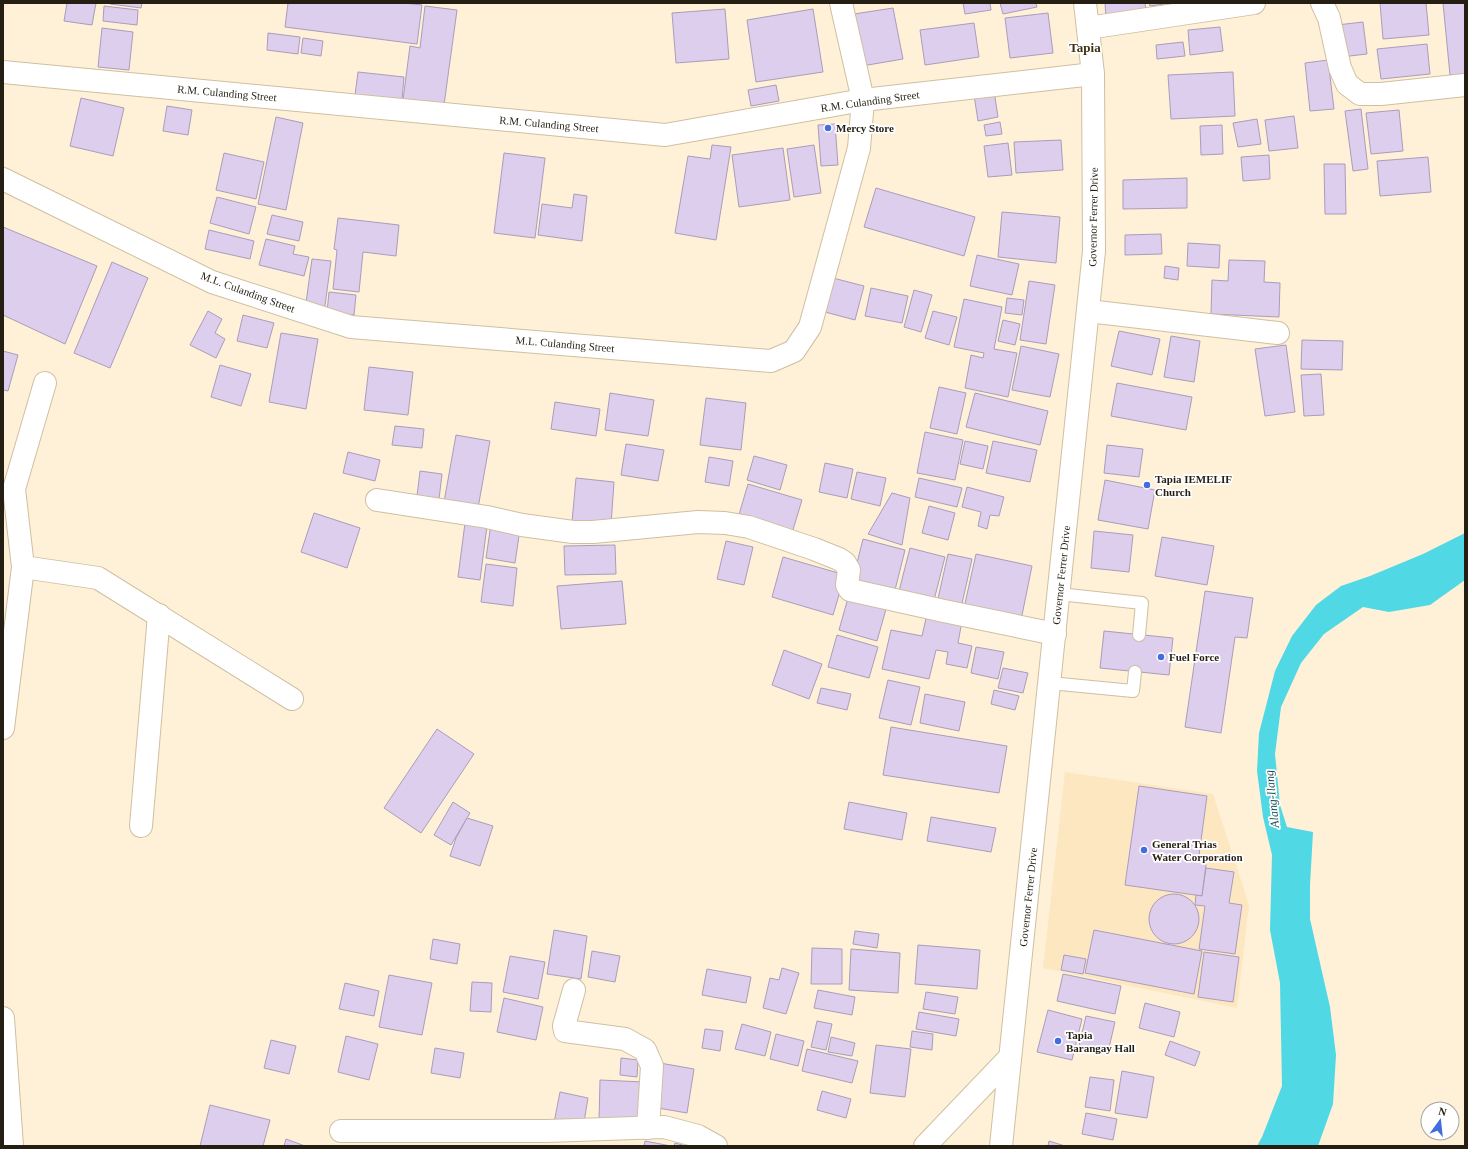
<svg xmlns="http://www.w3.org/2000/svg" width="1468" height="1149" font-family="Georgia,serif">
  <rect width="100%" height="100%" fill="#fef1d7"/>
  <!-- built -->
  <path fill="#fce7c1" d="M1065,772l148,22 36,111 -12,103 -194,-40z"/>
  <!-- water -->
  <path fill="#50d8e5" d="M1465,533v47l-35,25 -41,7 -26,-5 -39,27 -23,29 -20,44 -6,47 5,51 7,22 26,5 -3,53v34l20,88 6,48 -3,49 -15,42h-61l5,-9 20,-51 -2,-103 -10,-53 2,-75 -9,-38 -6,-46 2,-38 16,-62 17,-35 24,-31 25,-19 29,-10 53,-22z"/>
  <!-- building -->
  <g fill="#ddceed" stroke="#ab9cba">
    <path d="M67,3h29l-4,22 -28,-4z"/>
    <path d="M111,3h31l-1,5 -31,-4z"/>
    <path d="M288,3h116l18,2 -5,39 -132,-17z"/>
    <path d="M963,3h27l1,7 -26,4z"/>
    <path d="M1000,3h36l1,4 -34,7z"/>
    <path d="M1105,3h40l1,9 -40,5z"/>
    <path d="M1149,3h22l-21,3z"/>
    <path d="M1380,3h46l3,32 -46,4z"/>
    <path d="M1443,3h22v71l-15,1z"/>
    <path d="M104,6l34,4 -1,15 -34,-4z"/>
    <path d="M425,6l32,4 -13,95 -41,-5 7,-54 10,2z"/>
    <path d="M893,8l10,51 -41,7 -8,-52z"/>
    <path d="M725,9l4,50 -53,4 -4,-50z"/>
    <path d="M813,9l10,63 -67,10 -9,-62z"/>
    <path d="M1048,13l5,40 -43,5 -5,-40z"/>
    <path d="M1363,22l4,32 -26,3 -4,-32z"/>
    <path d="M974,23l5,34 -54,8 -5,-35z"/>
    <path d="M1220,27l3,24 -33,4 -2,-25z"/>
    <path d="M102,28l31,4 -4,38 -31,-3z"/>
    <path d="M268,33l32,4 -2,17 -31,-4z"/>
    <path d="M303,38l20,3 -2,15 -20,-3z"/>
    <path d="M1183,42l2,14 -28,3 -1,-14z"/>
    <path d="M1427,44l3,30 -49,5 -4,-30z"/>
    <path d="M1328,60l6,49 -24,2 -5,-48z"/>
    <path d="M358,72l46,5 -2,22 -47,-4z"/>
    <path d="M1233,72l2,44 -64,3 -3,-44z"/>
    <path d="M776,85l3,16 -28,5 -3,-16z"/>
    <path d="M994,91l4,26 -20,4 -4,-26z"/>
    <path d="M81,98l43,10 -11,48 -43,-10z"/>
    <path d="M167,106l25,4 -4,25 -25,-4z"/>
    <path d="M1361,109l7,60 -15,2 -8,-60z"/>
    <path d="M1399,110l4,41 -32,3 -5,-41z"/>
    <path d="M1294,116l4,32 -29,3 -4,-31z"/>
    <path d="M276,117l27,6 -17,87 -28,-6z"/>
    <path d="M1257,119l4,25 -23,3 -5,-24z"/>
    <path d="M1000,122l2,12 -16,2 -2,-11z"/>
    <path d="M835,124l3,41 -17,1 -3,-41z"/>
    <path d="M1222,125l1,29 -22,1 -1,-29z"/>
    <path d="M1061,140l2,30 -47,3 -2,-31z"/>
    <path d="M1008,143l4,32 -24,2 -4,-31z"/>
    <path d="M712,145l19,2 -15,93 -41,-7 13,-77 22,3z"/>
    <path d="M814,145l7,48 -27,4 -7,-48z"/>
    <path d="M783,148l7,52 -51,7 -7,-52z"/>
    <path d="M224,153l40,9 -8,37 -40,-9z"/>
    <path d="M504,153l41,5 -10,80 -41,-5z"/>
    <path d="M1269,155l1,24 -27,2 -2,-24z"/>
    <path d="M1428,157l3,35 -51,4 -3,-35z"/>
    <path d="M1324,164h21l1,50h-21z"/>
    <path d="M1187,178v30l-64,1v-29z"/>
    <path d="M876,188l99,29 -11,39 -100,-29z"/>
    <path d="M574,194l13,2 -5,45 -44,-6 4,-31 30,4z"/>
    <path d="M217,197l39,10 -7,27 -39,-11z"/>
    <path d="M1002,212l58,5 -4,46 -58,-6z"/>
    <path d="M272,215l31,7 -4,19 -32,-7z"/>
    <path d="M338,218l61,7 -3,31 -33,-4 -4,40 -26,-3 4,-39 -3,-1z"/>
    <path d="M3,227l94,39 -32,78 -62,-29z"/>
    <path d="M209,230l45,11 -4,18 -45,-10z"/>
    <path d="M1161,234l1,20 -37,1v-20z"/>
    <path d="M266,239l29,7 -2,8 16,3 -5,19 -45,-11z"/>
    <path d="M1188,243l32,2 -1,23 -32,-2z"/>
    <path d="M977,255l42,9 -7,31 -42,-9z"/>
    <path d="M312,259l19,2 -7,52 -19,-3z"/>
    <path d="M1229,260l36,1 -1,21 16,1 -1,34 -68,-3 1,-34 16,1z"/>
    <path d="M112,262l36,16 -38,90 -36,-15z"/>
    <path d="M1165,266l14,2 -1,12 -14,-2z"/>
    <path d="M833,278l31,8 -9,34 -30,-8z"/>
    <path d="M1029,281l26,4 -9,59 -26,-4z"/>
    <path d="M871,288l37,8 -6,27 -37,-7z"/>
    <path d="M914,290l18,5 -11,37 -17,-5z"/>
    <path d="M329,292l27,3 -2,20 -27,-3z"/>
    <path d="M1007,298l17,2 -2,15 -17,-2z"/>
    <path d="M964,299l38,8 -8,42 23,4 -9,44 -43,-9 6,-33 12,3 1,-5 -30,-6z"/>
    <path d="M208,311l14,8 -7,14 10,6 -9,19 -26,-13z"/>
    <path d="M933,311l24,6 -8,28 -24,-7z"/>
    <path d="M243,315l31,8 -7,25 -30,-7z"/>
    <path d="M1003,320l17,4 -5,21 -17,-4z"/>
    <path d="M1119,331l41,8 -8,36 -41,-9z"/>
    <path d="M281,333l37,6 -12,70 -37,-7z"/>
    <path d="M1171,336l29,5 -6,41 -30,-5z"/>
    <path d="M1302,340l41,1 -1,29 -41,-1z"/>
    <path d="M1286,345l9,67 -30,4 -10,-67z"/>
    <path d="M1021,346l38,8 -9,43 -38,-7z"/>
    <path d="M3,351l15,4 -10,36 -5,-1z"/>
    <path d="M220,365l31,9 -10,32 -30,-9z"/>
    <path d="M369,367l44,5 -5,43 -44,-5z"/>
    <path d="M1321,374l3,41 -20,1 -3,-41z"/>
    <path d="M1117,383l75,14 -6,33 -75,-14z"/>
    <path d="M939,387l27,6 -9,41 -27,-6z"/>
    <path d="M610,393l44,7 -6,36 -43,-6z"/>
    <path d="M975,393l73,18 -8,34 -74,-18z"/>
    <path d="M706,398l40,5 -5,47 -41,-5z"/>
    <path d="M555,402l45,7 -4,27 -45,-7z"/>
    <path d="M395,426l29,3 -2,19 -30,-3z"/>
    <path d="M925,432l38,8 -8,40 -38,-7z"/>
    <path d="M456,435l34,6 -12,67 -34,-6z"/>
    <path d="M965,441l23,5 -5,23 -23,-5z"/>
    <path d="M993,441l44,9 -7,32 -44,-9z"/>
    <path d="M626,444l38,6 -6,31 -37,-6z"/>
    <path d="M1107,445l36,4 -4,28 -35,-4z"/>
    <path d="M348,452l32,8 -5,21 -32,-8z"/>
    <path d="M754,456l33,9 -7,25 -33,-10z"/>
    <path d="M709,457l24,4 -4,25 -24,-4z"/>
    <path d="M825,463l28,6 -6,29 -28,-6z"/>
    <path d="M420,471l22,3 -3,25 -22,-3z"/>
    <path d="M857,472l29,6 -6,28 -29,-7z"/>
    <path d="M576,478l38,4 -3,43 -39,-3z"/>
    <path d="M919,478l43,10 -5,19 -42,-10z"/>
    <path d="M1105,480l50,10 -7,39 -50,-9z"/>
    <path d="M748,484l54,16 -10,33 -54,-15z"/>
    <path d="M967,487l37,10 -5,19 -9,-1 -3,14 -9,-3 3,-14 -19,-5z"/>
    <path d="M892,493l18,5 -8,47 -34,-11z"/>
    <path d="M929,506l26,7 -7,27 -26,-7z"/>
    <path d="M314,513l46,15 -13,40 -46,-16z"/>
    <path d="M465,523l22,3 -7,54 -22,-3z"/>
    <path d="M491,524l29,5 -5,34 -29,-5z"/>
    <path d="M1094,531l39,4 -4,37 -38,-4z"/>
    <path d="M1162,537l52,9 -7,39 -52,-9z"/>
    <path d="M863,539l42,11 -11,44 -42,-11z"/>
    <path d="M726,541l27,6 -9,38 -27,-6z"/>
    <path d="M615,545l1,29 -51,1 -1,-29z"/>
    <path d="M910,548l35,9 -12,47 -35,-9z"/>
    <path d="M948,554l24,5 -11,49 -24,-5z"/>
    <path d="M976,554l56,12 -11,54 -57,-12z"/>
    <path d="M783,557l62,18 -12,40 -61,-18z"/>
    <path d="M486,564l31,4 -4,38 -32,-4z"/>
    <path d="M622,581l4,43 -65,5 -4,-43z"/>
    <path d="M1205,591l48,7 -6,40 -12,-1 -14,96 -36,-6z"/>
    <path d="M848,598l38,11 -9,32 -38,-11z"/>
    <path d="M927,614l35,7 -4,22 14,3 -5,22 -21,-4 2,-12 -12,-2 -7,29 -47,-10 9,-39 31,6z"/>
    <path d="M1104,631l69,7 -4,37 -69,-7z"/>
    <path d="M837,635l41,12 -9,31 -41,-11z"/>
    <path d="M976,647l28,5 -6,27 -27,-6z"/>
    <path d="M784,650l38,14 -13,35 -37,-14z"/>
    <path d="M1003,668l25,5 -5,20 -25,-5z"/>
    <path d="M888,680l32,7 -9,38 -32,-7z"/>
    <path d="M821,688l30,6 -4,16 -30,-7z"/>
    <path d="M994,690l25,6 -4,14 -24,-6z"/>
    <path d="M925,694l40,8 -6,29 -39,-8z"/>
    <path d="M891,727l116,19 -8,47 -116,-18z"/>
    <path d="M437,729l37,25 -53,79 -37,-25z"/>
    <path d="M1139,786l68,10 -8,59 8,2 -5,39 -77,-11z"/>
    <path d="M453,802l17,11 -19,32 -17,-10z"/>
    <path d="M849,802l58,11 -5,27 -58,-11z"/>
    <path d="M931,817l65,11 -5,24 -64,-11z"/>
    <path d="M467,818l26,8 -13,40 -30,-10 6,-18z"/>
    <path d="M1206,868l28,4 -5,31 13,2 -7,49 -36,-5 6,-43 -10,-1 1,-10 6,1z"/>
    <circle cx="1174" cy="919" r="25"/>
    <path d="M554,930l33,6 -6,43 -34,-5z"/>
    <path d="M1094,930l108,21 -8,43 -109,-21z"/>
    <path d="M855,931l24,3 -2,14 -24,-4z"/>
    <path d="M433,939l27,5 -3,20 -27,-5z"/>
    <path d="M918,945l62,5 -3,39 -62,-5z"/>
    <path d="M812,948l30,1v35h-31z"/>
    <path d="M851,949l49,4 -2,40 -49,-3z"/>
    <path d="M592,951l28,5 -5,26 -27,-5z"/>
    <path d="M1204,952l35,5 -6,45 -35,-5z"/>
    <path d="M1064,955l22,4 -3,15 -22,-4z"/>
    <path d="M510,956l35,6 -7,37 -35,-7z"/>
    <path d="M782,968l17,5 -13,41 -23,-6 7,-30 9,2z"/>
    <path d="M707,969l44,8 -5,26 -44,-8z"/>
    <path d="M1063,974l58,12 -6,28 -58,-13z"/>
    <path d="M389,975l43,8 -10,52 -43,-8z"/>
    <path d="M472,982l20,1 -1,29 -21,-1z"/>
    <path d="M345,983l34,8 -5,25 -35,-7z"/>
    <path d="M818,990l37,7 -3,18 -38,-7z"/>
    <path d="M926,992l32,5 -3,17 -32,-5z"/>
    <path d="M504,998l39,9 -7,33 -39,-8z"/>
    <path d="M1145,1003l35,9 -6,25 -35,-9z"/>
    <path d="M1048,1010l34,9 -10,41 -35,-8z"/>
    <path d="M919,1012l40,7 -3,17 -40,-7z"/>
    <path d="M1086,1016l29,6 -7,30 -29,-6z"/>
    <path d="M817,1021l15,3 -6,26 -15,-3z"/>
    <path d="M742,1024l29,8 -6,24 -30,-7z"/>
    <path d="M705,1029l18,2 -3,20 -18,-3z"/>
    <path d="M912,1031l21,3 -1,16 -22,-3z"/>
    <path d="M776,1034l28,7 -6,25 -28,-7z"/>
    <path d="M346,1036l32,8 -9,36 -31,-8z"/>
    <path d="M831,1037l24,6 -3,13 -24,-4z"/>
    <path d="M271,1040l25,6 -7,28 -25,-6z"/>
    <path d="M1170,1041l30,11 -5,14 -30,-11z"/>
    <path d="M876,1045l35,4 -6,48 -35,-4z"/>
    <path d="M435,1048l29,5 -4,25 -29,-5z"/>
    <path d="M807,1049l51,12 -6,22 -50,-12z"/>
    <path d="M621,1058l17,2 -1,17 -17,-2z"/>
    <path d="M660,1063l34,6 -7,44 -35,-6z"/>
    <path d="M1122,1071l32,6 -7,41 -32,-5z"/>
    <path d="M1090,1077l24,3 -4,31 -25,-4z"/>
    <path d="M600,1080l44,2 -1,42 -44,-2z"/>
    <path d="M822,1091l29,8 -5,19 -29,-8z"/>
    <path d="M560,1092l28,6 -5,30 -29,-5z"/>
    <path d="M210,1105l60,15 -7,26h-63z"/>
    <path d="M1086,1113l31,6 -4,21 -31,-6z"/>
    <path d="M286,1139l19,7h-21z"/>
    <path d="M645,1141l26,5h-27z"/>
    <path d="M1049,1141l16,5h-17z"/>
    <path d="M675,1143l11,3h-12z"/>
  </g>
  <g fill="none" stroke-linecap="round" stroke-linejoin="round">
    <defs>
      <g id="lane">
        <path d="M1059,594l83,9 -3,32"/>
        <path d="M1050,683l83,8 2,-19"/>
      </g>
      <g id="street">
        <path d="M1322,3l7,15 11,50 7,16 13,10h21l84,-9"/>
        <path d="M1088,28l166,-25"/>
        <path d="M3,72l662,63 198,-35 230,-26"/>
        <path d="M3,179l209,103 139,45 420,34 23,-10 16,-24 49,-179 4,-48 -22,-97"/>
        <path d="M1088,311l190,22"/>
        <path d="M377,500l110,17 35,8 51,7h20l105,-10 27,1 24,4 65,22 25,10 6,4 4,7 -2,15 3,5 94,21 111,23"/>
        <path d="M23,567l75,11 194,121"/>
        <path d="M3,728l20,-161 -9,-78 31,-106"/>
        <path d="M141,826l18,-211"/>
        <path d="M574,990l-10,36 1,5 60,8 20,11 7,16 -4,62"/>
        <path d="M3,1018l9,128"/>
        <path d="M341,1131h206l117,-4 34,9 18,10"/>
        <path d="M925,1146l85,-89"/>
      </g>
      <path id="secondary" d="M1001,1146l93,-895 -1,-177 -8,-71"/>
    </defs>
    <!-- lane casing -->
    <use href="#lane" stroke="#d0bfa1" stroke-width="14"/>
    <!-- street casing -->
    <use href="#street" stroke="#d0bfa1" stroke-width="24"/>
    <!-- secondary casing -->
    <use href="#secondary" stroke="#d0bfa1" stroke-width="24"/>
    <!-- lane -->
    <use href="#lane" stroke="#fff" stroke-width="12"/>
    <!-- street -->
    <use href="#street" stroke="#fff" stroke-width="22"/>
    <!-- secondary -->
    <use href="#secondary" stroke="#fff" stroke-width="22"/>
  </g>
  <!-- markers -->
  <g fill="#436ddf" stroke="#fff" stroke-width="1.5">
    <circle cx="828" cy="128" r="4"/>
    <circle cx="1147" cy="485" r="4"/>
    <circle cx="1161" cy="657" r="4"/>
    <circle cx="1144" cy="850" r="4"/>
    <circle cx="1058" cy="1041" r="4"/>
  </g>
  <g text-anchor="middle" stroke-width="3.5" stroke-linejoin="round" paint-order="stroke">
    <!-- street labels -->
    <g font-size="11" fill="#251f13" stroke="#fff">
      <text transform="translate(227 93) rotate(5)" y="4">R.M. Culanding Street</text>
      <text transform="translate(870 101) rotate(-8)" y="4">R.M. Culanding Street</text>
      <text transform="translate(549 124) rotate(5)" y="4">R.M. Culanding Street</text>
      <text transform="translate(1093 217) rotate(-89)" y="4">Governor Ferrer Drive</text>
      <text transform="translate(248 292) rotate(20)" y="4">M.L. Culanding Street</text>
      <text transform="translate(565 344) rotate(5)" y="4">M.L. Culanding Street</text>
      <text transform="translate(1061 575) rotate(-84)" y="4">Governor Ferrer Drive</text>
      <text transform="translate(1028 897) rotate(-84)" y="4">Governor Ferrer Drive</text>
    </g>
    <!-- poi labels -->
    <g font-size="11" font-weight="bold" fill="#251f13" stroke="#fff" text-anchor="start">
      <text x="836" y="132">Mercy Store</text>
      <text x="1155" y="483">Tapia IEMELIF<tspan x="1155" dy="13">Church</tspan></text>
      <text x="1169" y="661">Fuel Force</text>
      <text x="1152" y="848">General Trias<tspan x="1152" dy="13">Water Corporation</tspan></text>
      <text x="1066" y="1039">Tapia<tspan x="1066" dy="13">Barangay Hall</tspan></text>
    </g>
    <!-- water labels -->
    <g font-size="12" font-style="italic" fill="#114d52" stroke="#fff">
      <text transform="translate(1272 799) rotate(-96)" y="4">Alang-Ilang</text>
    </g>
    <!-- quarter labels -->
    <g font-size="13" font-weight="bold" fill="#3d3015" stroke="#fff">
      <text x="1085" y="52">Tapia</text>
    </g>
  </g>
  <!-- border -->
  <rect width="1468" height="1149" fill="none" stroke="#251f13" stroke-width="8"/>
  <!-- north arrow -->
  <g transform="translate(1440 1121) rotate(15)"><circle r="19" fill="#ffffff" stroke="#a8a5a1"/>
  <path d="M0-3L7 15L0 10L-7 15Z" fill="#436ddf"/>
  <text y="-6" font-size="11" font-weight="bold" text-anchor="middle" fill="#251f13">N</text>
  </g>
</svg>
